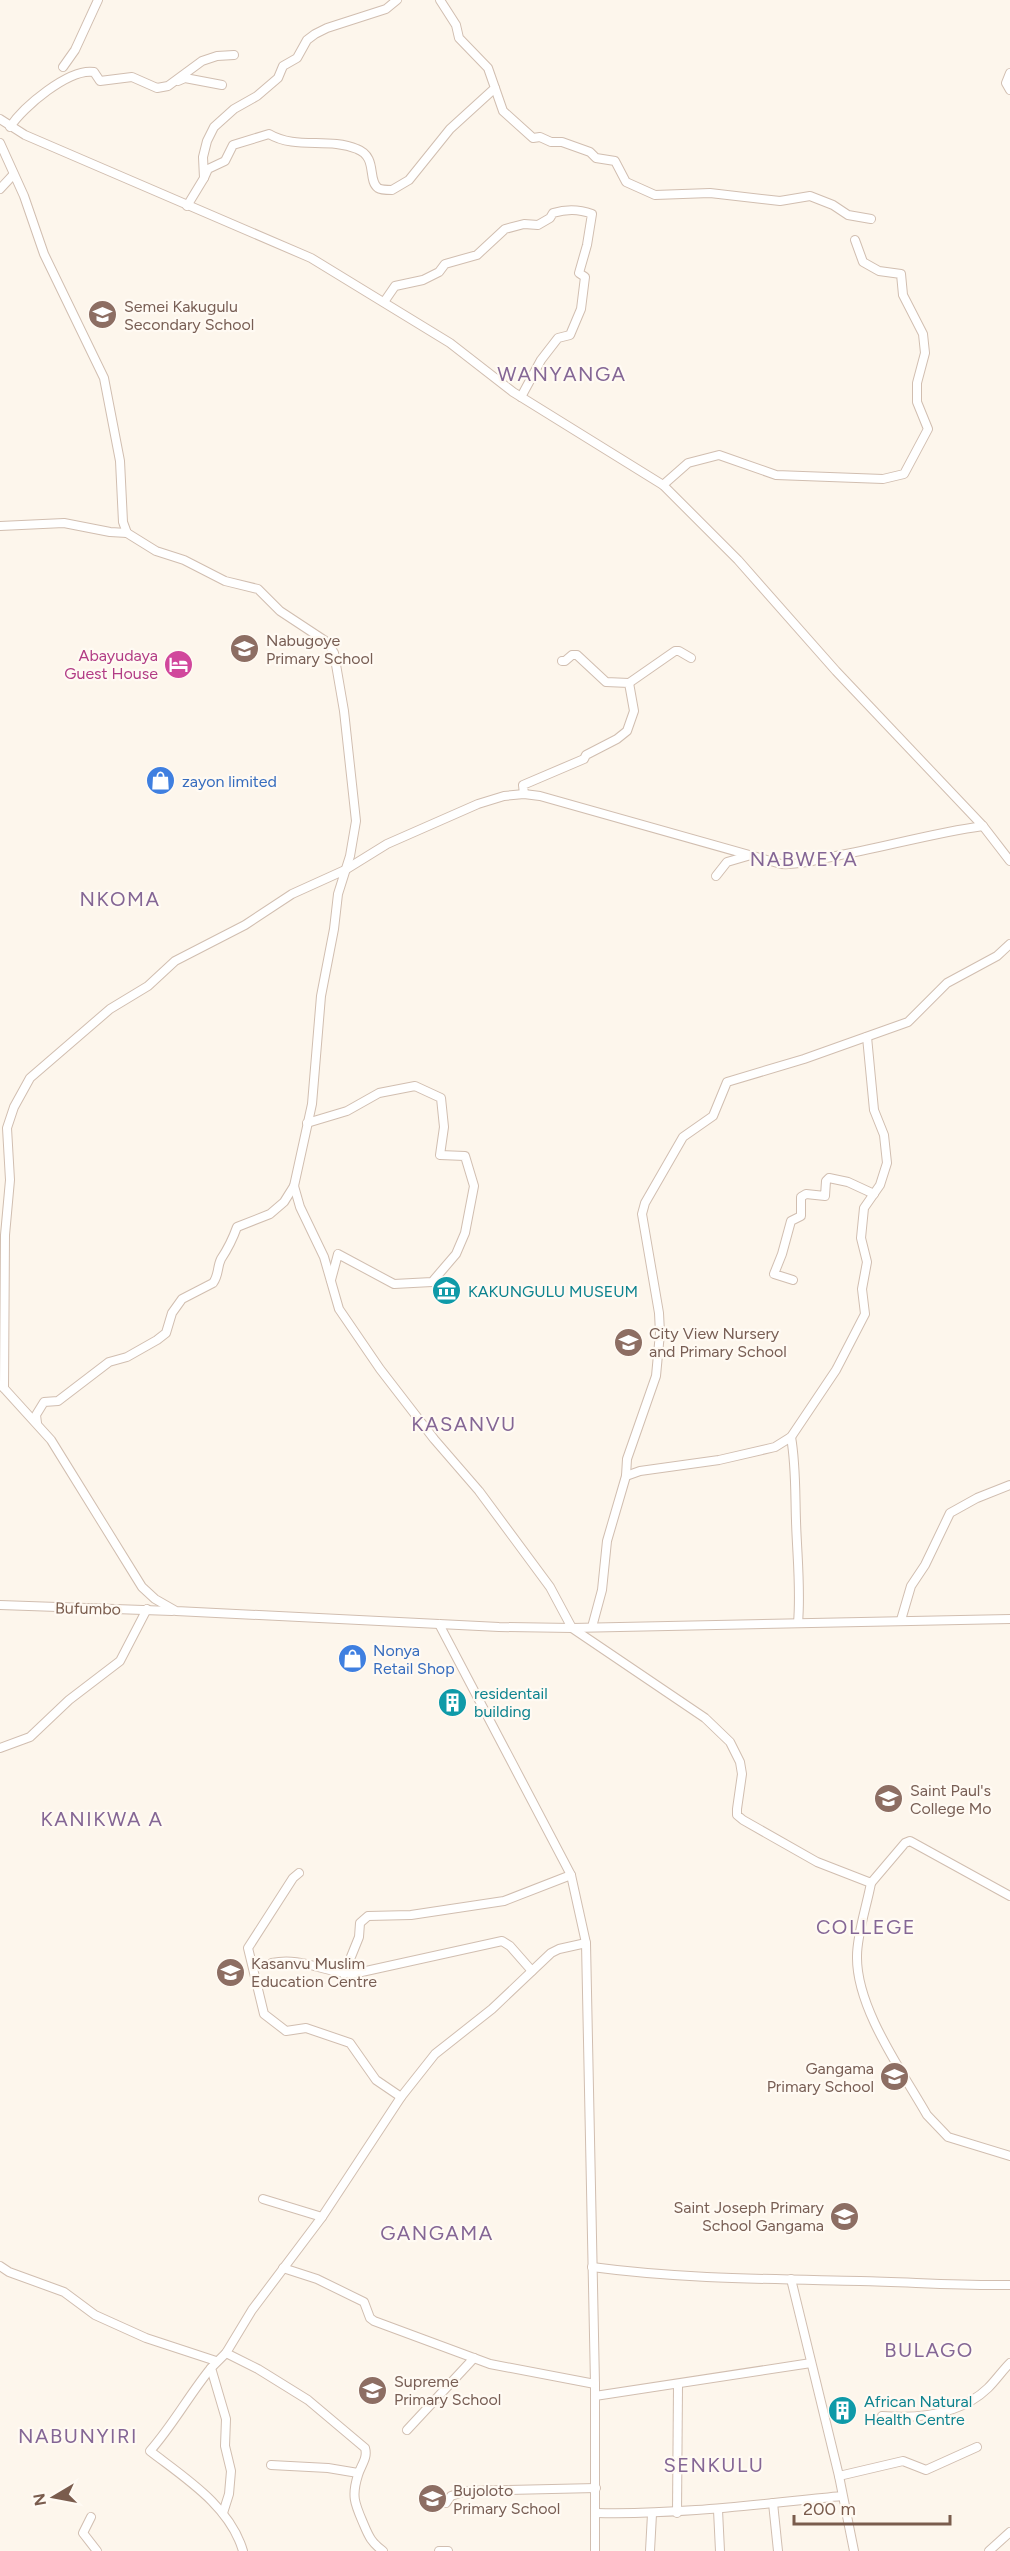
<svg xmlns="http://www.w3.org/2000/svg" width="1010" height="2551" font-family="Figtree,sans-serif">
  <rect width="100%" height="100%" fill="#fdf6ec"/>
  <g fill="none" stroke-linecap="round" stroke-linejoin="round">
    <defs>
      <g id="minor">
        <path d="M63,67l12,-17 23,-50"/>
        <path d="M1010,73l-4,10 4,7"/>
        <path d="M178,81l7,-3 37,7"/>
        <path d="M495,88l8,23 30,27 7,-1 11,5h11l28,10 6,6 19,3 11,21 29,13 55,-2 70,8 30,-5 23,9 15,10 23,4"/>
        <path d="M0,119l25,16 286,123 139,85 63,49 150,93 75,75 98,111 147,155 27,35"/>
        <path d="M10,127c13,-20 59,-59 84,-55l6,9 32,-4 25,11 11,-2 34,-25 15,-5 17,-1"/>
        <path d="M0,143l24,53 20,58 60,124 16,83 3,61 4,11 29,18 28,9 41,21 33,8 22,22 47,31 7,11 10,58 12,110 -6,35 -12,38 -4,35 -13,67 -9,108 -18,82 6,21 24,50 15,52 41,60 54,70 45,52 71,96 22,41 133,90 25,24 10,20 2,12 -5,35v6l6,5 74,42 54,21 34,-40 5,-2 100,55"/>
        <path d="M204,178l4,-9 17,-8 8,-16 36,-11c27,16 59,3 88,15 21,8 10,31 21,39 3,2 10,2 14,2l17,-10 41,-51 45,-41 -7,-20 -29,-30 -3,-13 -16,-25"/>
        <path d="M0,189l13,-14"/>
        <path d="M187,206l17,-28 -1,-21 4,-16 7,-14 20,-18 23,-13 21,-18 5,-12 14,-8 10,-18 8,-6 12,-6 59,-19 11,-9"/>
        <path d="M384,302l11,-16 28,-6 16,-8 6,-8 32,-9 28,-26 19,-5 14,1 12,-7 3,-5c14,-4 25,-4 39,1l-5,31 -8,28 6,4 -4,32 -11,26 -12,3 -17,22 -20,37"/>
        <path d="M663,485l25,-22 31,-8 57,20 107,4 21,-5 24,-45 -11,-27v-19l8,-30 -2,-19 -20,-39 -2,-21 -22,-3 -16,-9 -8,-22"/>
        <path d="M0,526l64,-3 46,9 17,1"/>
        <path d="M629,683l46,-32h4l12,7"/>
        <path d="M524,794l-1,-9 61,-26 2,-4 31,-16 10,-8 7,-20 -5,-28 -23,-1 -29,-27h-5l-7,6h-3"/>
        <path d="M716,876l11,-14 24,-7"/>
        <path d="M307,1123l40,-12 32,-18 36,-7 26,12 3,29 -4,28 25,1 9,30 -9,47 -9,21 -24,28 -38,2 -56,-30 -7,26"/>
        <path d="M793,1280l-19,-6 8,-20 9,-33 10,-5v-19l5,-3 19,2 1,-15 3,-3 19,4 26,12"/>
        <path d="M1,1385l50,55 91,147 13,12 21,12 323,16 73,1 438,-9"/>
        <path d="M4,1388l1,-153 5,-55 -3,-52 7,-21 16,-29 80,-69 38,-23 27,-25 70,-36 47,-31 53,-24 42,-26 91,-40 26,-8 20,-2 16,2 241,68c18,1 37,-4 55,-8 49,-9 97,-23 147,-30"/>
        <path d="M37,1423l-1,-8 8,-13 14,-1 51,-39 18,-5 30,-17 9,-7 6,-20 10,-14 31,-16c6,-8 4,-16 8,-24 8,-12 11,-18 16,-32l33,-13 14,-12 10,-16"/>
        <path d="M791,1437c5,28 4,56 5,84 1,34 5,68 2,102"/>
        <path d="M626,1476l14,-5 79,-11 56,-13 16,-10 45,-67 29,-56 -3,-25 5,-27 -6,-24 3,-30 16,-23 7,-22 -3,-28 -10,-25 -7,-73"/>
        <path d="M0,1605l172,6"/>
        <path d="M901,1620l10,-34 14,-21 25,-52 27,-15 33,-13"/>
        <path d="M439,1624l132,251 15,68 9,441v167"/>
        <path d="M592,1627l10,-37 5,-49 19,-65 1,-17 29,-83 4,-43 -1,-20 -17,-99 3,-11 38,-66 30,-21 14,-34 77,-23 104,-37 39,-39 50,-27 13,-12"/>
        <path d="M0,1748l30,-11 39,-37 51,-39 27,-52"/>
        <path d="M299,1873l-6,5 -45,70 16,66 22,17 20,-3 44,15 26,37 25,17"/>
        <path d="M871,1883c-4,22 -14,51 -14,73 -1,52 45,115 70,159l21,22 62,19"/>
        <path d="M272,1963c31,-7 55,12 85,10l145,-32 8,5 22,25"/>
        <path d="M344,1974l15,-37 1,-14 8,-7 43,-1 93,-14 67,-26"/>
        <path d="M263,2199l59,18"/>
        <path d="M0,2266l9,6 55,20 31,23 51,23 70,23"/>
        <path d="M592,2267c89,12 179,12 268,14 50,1 100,5 150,4"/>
        <path d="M283,2268l34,11 47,23 6,16 4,3 116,43 105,20"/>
        <path d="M791,2279l48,197 15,75"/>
        <path d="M226,2353l32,16 50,31 57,48c3,10 -4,17 -7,27 -7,22 -3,29 6,50 5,12 8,18 19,26"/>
        <path d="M211,2368c-22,27 -38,57 -61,83 35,27 80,55 93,100"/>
        <path d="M595,2396l216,-33"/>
        <path d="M882,2416c38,3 78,-1 106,-28 8,-8 14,-17 22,-25"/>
        <path d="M407,2430l67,-72"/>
        <path d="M271,2465l57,3 30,5"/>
        <path d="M839,2476l64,-15 23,9 51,-23"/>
        <path d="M446,2503l5,-7 15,-5 130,-3"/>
        <path d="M773,2503l5,48"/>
        <path d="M718,2510l2,41"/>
        <path d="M223,2513l6,-19 2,-23 -6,-25 1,-27 -15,-51 15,-15 26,-43 70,-93 79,-120 34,-43 57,-45 59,-56 8,-4 27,-6"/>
        <path d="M596,2513c83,2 164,-9 246,-17"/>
        <path d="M677,2513l1,-128"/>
        <path d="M91,2517l-8,16 14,18"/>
        <path d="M439,2551h9"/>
        <path d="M650,2551l2,-37"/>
        <path d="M989,2551l21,-19"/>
      </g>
    </defs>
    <!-- minor casing -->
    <use href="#minor" stroke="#d1beb0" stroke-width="10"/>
    <!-- minor -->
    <use href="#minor" stroke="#fff" stroke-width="8"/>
  </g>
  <!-- icons -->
  <defs>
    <symbol id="school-disc" viewBox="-11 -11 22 22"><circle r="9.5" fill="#8d6e63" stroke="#fffaf3"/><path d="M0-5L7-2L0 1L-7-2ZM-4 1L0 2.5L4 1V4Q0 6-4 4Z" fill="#fff"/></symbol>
    <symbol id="hotel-disc" viewBox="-11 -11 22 22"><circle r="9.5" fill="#d1479c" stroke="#fffaf3"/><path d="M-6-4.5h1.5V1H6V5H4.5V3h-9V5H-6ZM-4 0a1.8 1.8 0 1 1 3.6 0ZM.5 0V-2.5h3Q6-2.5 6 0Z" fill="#fff"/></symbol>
    <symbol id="shop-disc" viewBox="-11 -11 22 22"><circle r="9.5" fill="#3f7fe0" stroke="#fffaf3"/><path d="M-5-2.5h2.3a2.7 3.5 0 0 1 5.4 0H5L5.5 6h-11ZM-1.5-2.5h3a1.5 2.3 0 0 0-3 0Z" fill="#fff"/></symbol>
    <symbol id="museum-disc" viewBox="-11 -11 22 22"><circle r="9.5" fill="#0f9aa8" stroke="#fffaf3"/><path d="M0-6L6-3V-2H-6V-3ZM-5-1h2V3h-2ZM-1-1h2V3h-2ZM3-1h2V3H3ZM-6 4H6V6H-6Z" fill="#fff"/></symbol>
    <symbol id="building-disc" viewBox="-11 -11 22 22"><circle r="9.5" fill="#0f9aa8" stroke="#fffaf3"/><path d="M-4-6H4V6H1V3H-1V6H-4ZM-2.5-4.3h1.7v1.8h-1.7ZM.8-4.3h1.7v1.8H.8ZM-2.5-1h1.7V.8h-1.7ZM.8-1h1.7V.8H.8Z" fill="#fff"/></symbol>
  </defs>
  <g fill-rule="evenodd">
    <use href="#school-disc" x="86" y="298" width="33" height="33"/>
    <use href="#school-disc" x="228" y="632" width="33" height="33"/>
    <use href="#hotel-disc" x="162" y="648" width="33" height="33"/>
    <use href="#shop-disc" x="144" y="764" width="33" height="33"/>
    <use href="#museum-disc" x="430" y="1274" width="33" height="33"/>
    <use href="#school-disc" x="612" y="1326" width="33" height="33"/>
    <use href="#shop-disc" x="336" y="1642" width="33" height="33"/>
    <use href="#building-disc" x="436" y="1686" width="33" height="33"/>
    <use href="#school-disc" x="872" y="1782" width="33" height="33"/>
    <use href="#school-disc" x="214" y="1956" width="33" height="33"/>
    <use href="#school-disc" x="878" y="2060" width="33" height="33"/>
    <use href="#school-disc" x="828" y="2200" width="33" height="33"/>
    <use href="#school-disc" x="356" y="2374" width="33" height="33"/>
    <use href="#building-disc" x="826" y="2394" width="33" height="33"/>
    <use href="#school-disc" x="416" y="2482" width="33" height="33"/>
  </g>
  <g text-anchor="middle" stroke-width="4.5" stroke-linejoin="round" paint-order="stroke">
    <!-- education labels -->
    <g font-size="16" fill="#785e54" stroke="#fffaf3" text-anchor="start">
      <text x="124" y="312">Semei Kakugulu<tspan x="124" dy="18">Secondary School</tspan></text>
      <text x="266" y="646">Nabugoye<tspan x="266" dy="18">Primary School</tspan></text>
      <text x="649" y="1339">City View Nursery<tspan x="649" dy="18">and Primary School</tspan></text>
      <text x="910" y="1796">Saint Paul's<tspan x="910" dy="18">College Mo</tspan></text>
      <text x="251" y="1969">Kasanvu Muslim<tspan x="251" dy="18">Education Centre</tspan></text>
      <text x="874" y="2074" text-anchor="end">Gangama<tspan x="874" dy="18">Primary School</tspan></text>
      <text x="824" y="2213" text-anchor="end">Saint Joseph Primary<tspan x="824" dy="18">School Gangama</tspan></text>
      <text x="394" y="2387">Supreme<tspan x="394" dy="18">Primary School</tspan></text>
      <text x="453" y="2496">Bujoloto<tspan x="453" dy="18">Primary School</tspan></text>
    </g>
    <!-- hotel labels -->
    <g font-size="16" fill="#b23c85" stroke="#fffaf3" text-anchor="end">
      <text x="158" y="661">Abayudaya<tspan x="158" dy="18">Guest House</tspan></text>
    </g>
    <!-- shop labels -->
    <g font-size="16" fill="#366cbe" stroke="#fffaf3" text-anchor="start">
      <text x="182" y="787">zayon limited</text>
      <text x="373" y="1656">Nonya<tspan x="373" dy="18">Retail Shop</tspan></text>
    </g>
    <!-- culture labels -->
    <g font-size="16" fill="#0d838f" stroke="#fffaf3" text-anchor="start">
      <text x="468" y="1297">KAKUNGULU MUSEUM</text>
      <text x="474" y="1699">residentail<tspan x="474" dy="18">building</tspan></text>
      <text x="864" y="2407">African Natural<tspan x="864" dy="18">Health Centre</tspan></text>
    </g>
    <!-- street labels -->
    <g font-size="16" fill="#7a5c4d" stroke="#fffaf3">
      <text transform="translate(88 1608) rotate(1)" y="6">Bufumbo</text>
    </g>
    <!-- quarter labels -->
    <g font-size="20" letter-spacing="1.5" fill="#846695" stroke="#fffaf3">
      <text x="562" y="381">WANYANGA</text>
      <text x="804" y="866">NABWEYA</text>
      <text x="120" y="906">NKOMA</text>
      <text x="464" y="1431">KASANVU</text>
      <text x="102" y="1826">KANIKWA A</text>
      <text x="866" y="1934">COLLEGE</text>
      <text x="437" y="2240">GANGAMA</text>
      <text x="929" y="2357">BULAGO</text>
      <text x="78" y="2443">NABUNYIRI</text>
      <text x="714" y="2472">SENKULU</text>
    </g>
  </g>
  <!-- north arrow -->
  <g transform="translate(54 2497) rotate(260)" stroke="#fffaf3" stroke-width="4.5" paint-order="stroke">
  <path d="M0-4.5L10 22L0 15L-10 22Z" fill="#7a5c4d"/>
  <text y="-9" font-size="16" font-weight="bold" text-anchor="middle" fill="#7a5c4d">N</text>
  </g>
  <!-- scale -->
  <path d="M794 2515v9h156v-9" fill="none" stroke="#7a5c4d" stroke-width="3"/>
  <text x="803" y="2515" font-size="18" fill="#7a5c4d" stroke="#fffaf3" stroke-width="4.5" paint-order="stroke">200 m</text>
</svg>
